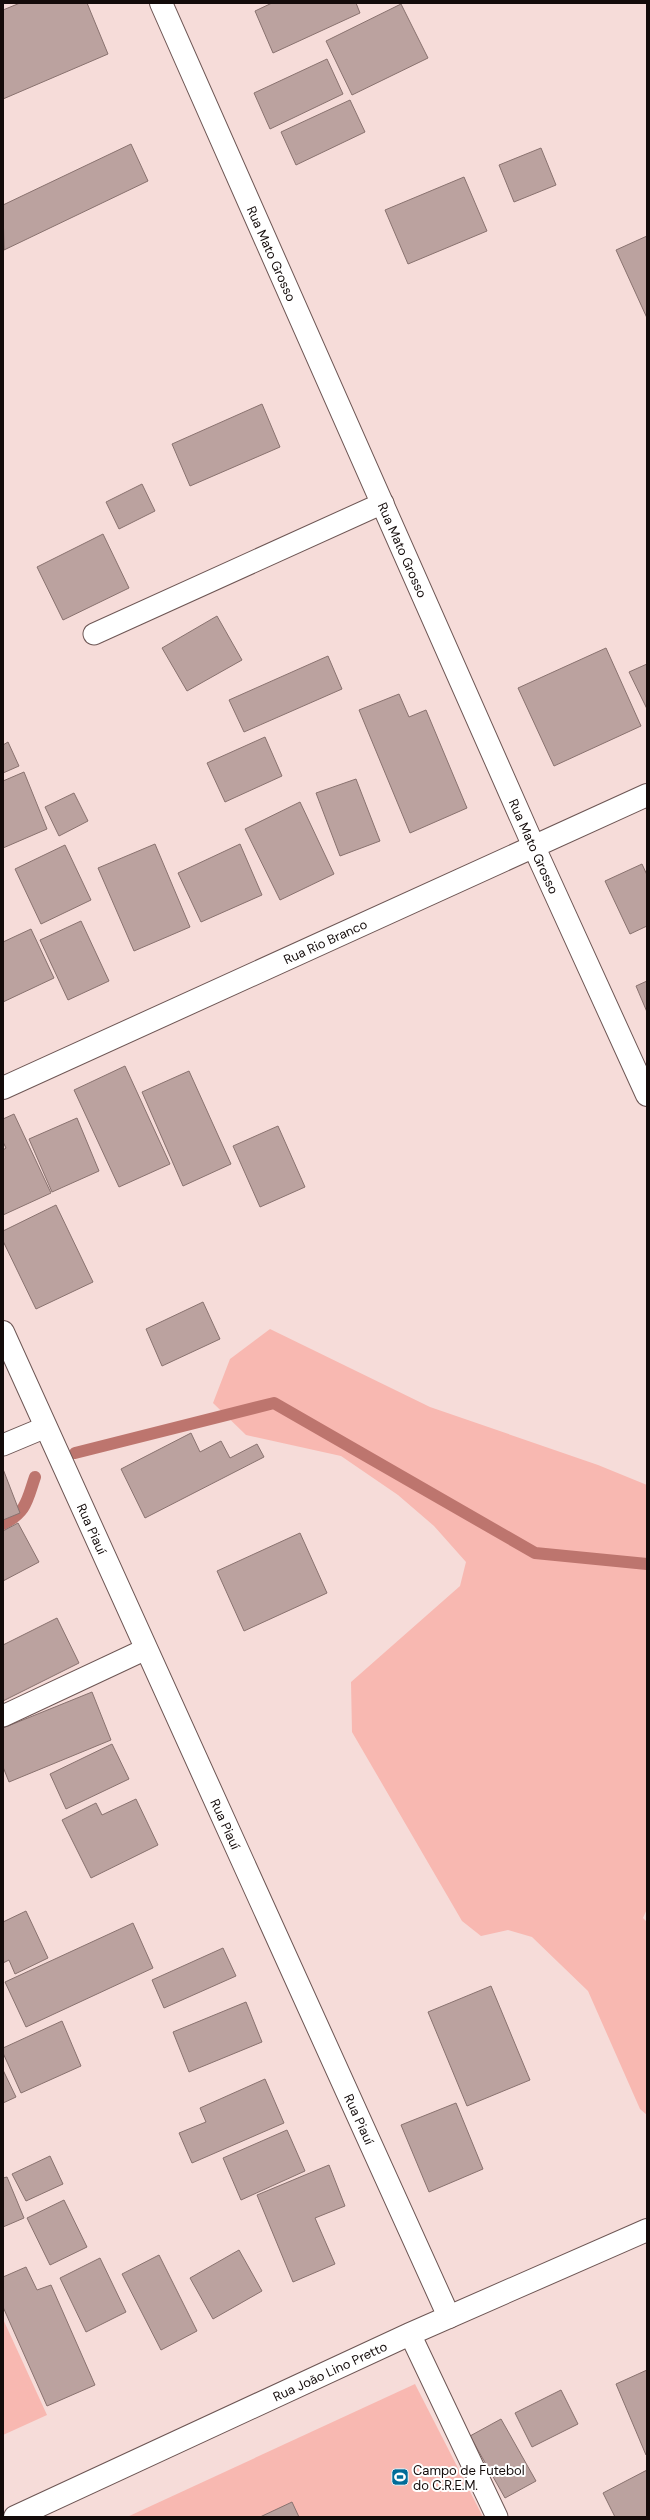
<svg xmlns="http://www.w3.org/2000/svg" width="650" height="2520" font-family="'DM Sans',sans-serif">
  <rect width="100%" height="100%" fill="#f6dcd9"/>
  <!-- green -->
  <g fill="#f8b8b1">
    <path d="M270,1329l160,78 168,58 49,20v424l-4,9 4,4v193l-7,-6 -52,-118 -56,-54 -24,-7 -27,6 -19,-15 -110,-189 -1,-50 109,-96 6,-24 -32,-36 -36,-31 -57,-39 -95,-21 -33,-32 17,-44z"/>
    <path d="M3,2319l44,96 -44,20z"/>
    <path d="M415,2384l68,133h-356z"/>
  </g>
  <g fill="none" stroke-linecap="round" stroke-linejoin="round">
    <!-- stream -->
    <g stroke="#bd756e" stroke-width="12">
      <path d="M75,1453l199,-50 261,150 112,11"/>
      <path d="M3,1524c24,-12 24,-24 32,-47"/>
    </g>
  </g>
  <!-- building -->
  <g fill="#bba29f" stroke="#89726f">
    <path d="M20,3h67l21,51 -105,45v-89z"/>
    <path d="M272,3h84l4,10 -87,40 -18,-42z"/>
    <path d="M401,4l27,54 -76,37 -26,-54z"/>
    <path d="M327,59l16,35 -73,35 -16,-36z"/>
    <path d="M350,100l15,32 -69,33 -15,-33z"/>
    <path d="M131,144l17,37 -144,69 -1,-45z"/>
    <path d="M541,148l15,37 -42,17 -15,-37z"/>
    <path d="M464,177l23,54 -79,33 -23,-54z"/>
    <path d="M647,236v82l-31,-68z"/>
    <path d="M262,404l18,43 -90,39 -18,-42z"/>
    <path d="M142,484l13,27 -36,18 -13,-27z"/>
    <path d="M103,534l26,54 -66,32 -26,-53z"/>
    <path d="M217,616l25,44 -55,31 -25,-43z"/>
    <path d="M606,648l35,78 -87,40 -36,-78z"/>
    <path d="M328,656l14,33 -98,43 -15,-32z"/>
    <path d="M647,664v45l-18,-37z"/>
    <path d="M399,694l10,23 17,-7 41,98 -57,25 -51,-123z"/>
    <path d="M265,737l17,39 -57,26 -18,-39z"/>
    <path d="M8,742l11,24 -16,7v-28z"/>
    <path d="M24,772l23,57 -44,19v-67z"/>
    <path d="M356,779l24,62 -40,15 -24,-63z"/>
    <path d="M74,793l14,28 -29,15 -14,-29z"/>
    <path d="M300,802l34,72 -54,26 -35,-71z"/>
    <path d="M155,844l35,83 -56,24 -36,-83z"/>
    <path d="M240,844l22,51 -61,27 -23,-49z"/>
    <path d="M65,845l26,55 -50,24 -26,-55z"/>
    <path d="M642,864l5,11v51l-17,8 -25,-53z"/>
    <path d="M81,921l28,60 -41,19 -28,-60z"/>
    <path d="M31,929l23,49 -51,24v-60z"/>
    <path d="M647,981v31l-11,-26z"/>
    <path d="M125,1066l45,98 -51,23 -45,-97z"/>
    <path d="M189,1071l42,93 -48,22 -41,-94z"/>
    <path d="M14,1114l37,79 -48,22v-65l3,-2 -3,-6v-23z"/>
    <path d="M77,1118l22,53 -47,21 -23,-53z"/>
    <path d="M278,1126l27,61 -45,20 -27,-61z"/>
    <path d="M56,1205l37,77 -57,27 -33,-68v-10z"/>
    <path d="M203,1302l17,37 -58,27 -16,-37z"/>
    <path d="M191,1433l9,19 21,-11 9,17 27,-14 7,13 -119,61 -24,-49z"/>
    <path d="M3,1469l17,44 -17,7z"/>
    <path d="M18,1523l21,39 -36,19v-50z"/>
    <path d="M300,1533l27,60 -83,38 -27,-60z"/>
    <path d="M57,1618l22,45 -76,38v-56z"/>
    <path d="M92,1692l19,48 -102,42 -6,-15v-39z"/>
    <path d="M112,1744l17,35 -63,30 -16,-35z"/>
    <path d="M136,1799l22,46 -67,33 -29,-58 34,-17 6,12z"/>
    <path d="M26,1911l22,47 -33,16 -6,-14 -6,3v-41z"/>
    <path d="M133,1923l20,45 -127,59 -21,-45z"/>
    <path d="M223,1948l13,28 -72,32 -12,-28z"/>
    <path d="M491,1986l39,94 -63,26 -39,-94z"/>
    <path d="M246,2002l16,40 -73,30 -16,-40z"/>
    <path d="M62,2021l19,45 -60,27 -18,-40v-5z"/>
    <path d="M3,2070l13,27 -13,6z"/>
    <path d="M265,2079l19,44 -92,40 -13,-30 27,-11 -6,-14z"/>
    <path d="M456,2103l27,66 -54,23 -28,-67z"/>
    <path d="M287,2130l18,41 -64,29 -18,-42z"/>
    <path d="M50,2156l13,28 -37,17 -14,-27z"/>
    <path d="M329,2165l16,41 -30,12 20,46 -42,18 -36,-87z"/>
    <path d="M7,2177l17,41 -21,9v-49z"/>
    <path d="M64,2200l23,47 -37,18 -23,-47z"/>
    <path d="M239,2250l23,41 -49,28 -23,-41z"/>
    <path d="M159,2255l38,76 -36,19 -39,-76z"/>
    <path d="M100,2258l26,54 -40,20 -26,-54z"/>
    <path d="M26,2267l11,23 14,-5 44,100 -48,21 -44,-99v-30z"/>
    <path d="M647,2370v85h-1l-30,-71z"/>
    <path d="M561,2390l17,34 -46,23 -17,-34z"/>
    <path d="M501,2419l35,62 -31,17 -35,-62z"/>
    <path d="M647,2470v47h-32l-12,-24z"/>
    <path d="M292,2502l7,15h-39z"/>
  </g>
  <g fill="none" stroke-linecap="round" stroke-linejoin="round">
    <defs>
      <g id="lane">
        <path d="M94,634l289,-131"/>
        <path d="M3,1445l43,-18"/>
        <path d="M3,1716l143,-67"/>
        <path d="M410,2334l87,183"/>
      </g>
      <g id="street">
        <path id="s1" d="M161,3l373,844 113,248"/>
        <path id="s2" d="M3,1332l446,985"/>
        <path id="s3" d="M15,2517l395,-183 237,-104"/>
      </g>
      <g id="secondary">
        <path id="s4" d="M3,1088l644,-293"/>
      </g>
    </defs>
    <!-- lane casing -->
    <use href="#lane" stroke="#6d5654" stroke-width="23"/>
    <!-- street casing -->
    <use href="#street" stroke="#6d5654" stroke-width="24"/>
    <!-- secondary casing -->
    <use href="#secondary" stroke="#6d5654" stroke-width="24"/>
    <!-- lane -->
    <use href="#lane" stroke="#fff" stroke-width="21"/>
    <!-- street -->
    <use href="#street" stroke="#fff" stroke-width="22"/>
    <!-- secondary -->
    <use href="#secondary" stroke="#fff" stroke-width="22"/>
  </g>
  <!-- icons -->
  <defs>
    <symbol id="stadium-square" viewBox="-11 -11 22 22"><rect x="-9" y="-9" width="18" height="18" rx="4" fill="#006c99" stroke="#fff"/><path d="M0-5a6.5 5 0 1 0 0 10a6.5 5 0 1 0 0-10ZM-3.5-1.8h7v3.6h-7Z" fill="#fff"/></symbol>
  </defs>
  <g fill-rule="evenodd">
    <use href="#stadium-square" x="390" y="2467" width="20" height="20"/>
  </g>
  <g text-anchor="middle" stroke-width="4" stroke-linejoin="round" paint-order="stroke">
    <!-- street labels -->
    <g font-size="13" fill="#130b0a" stroke="#fff">
      <text dy="5" stroke="none"><textPath href="#s1" startOffset="274">Rua Mato Grosso</textPath></text>
      <text dy="5" stroke="none"><textPath href="#s1" startOffset="598">Rua Mato Grosso</textPath></text>
      <text dy="5" stroke="none"><textPath href="#s1" startOffset="922">Rua Mato Grosso</textPath></text>
      <text dy="5" stroke="none"><textPath href="#s4" startOffset="354">Rua Rio Branco</textPath></text>
      <text dy="5" stroke="none"><textPath href="#s2" startOffset="216">Rua Piauí</textPath></text>
      <text dy="5" stroke="none"><textPath href="#s2" startOffset="540">Rua Piauí</textPath></text>
      <text dy="5" stroke="none"><textPath href="#s2" startOffset="864">Rua Piauí</textPath></text>
      <text dy="5" stroke="none"><textPath href="#s3" startOffset="347">Rua João Lino Pretto</textPath></text>
    </g>
    <!-- poi labels -->
    <g font-size="13" fill="#130b0a" stroke="#fff" text-anchor="start">
      <text x="413" y="2475">Campo de Futebol<tspan x="413" dy="15">do C.R.E.M.</tspan></text>
    </g>
  </g>
  <!-- border -->
  <rect width="650" height="2520" fill="none" stroke="#130b0a" stroke-width="8"/>
</svg>
